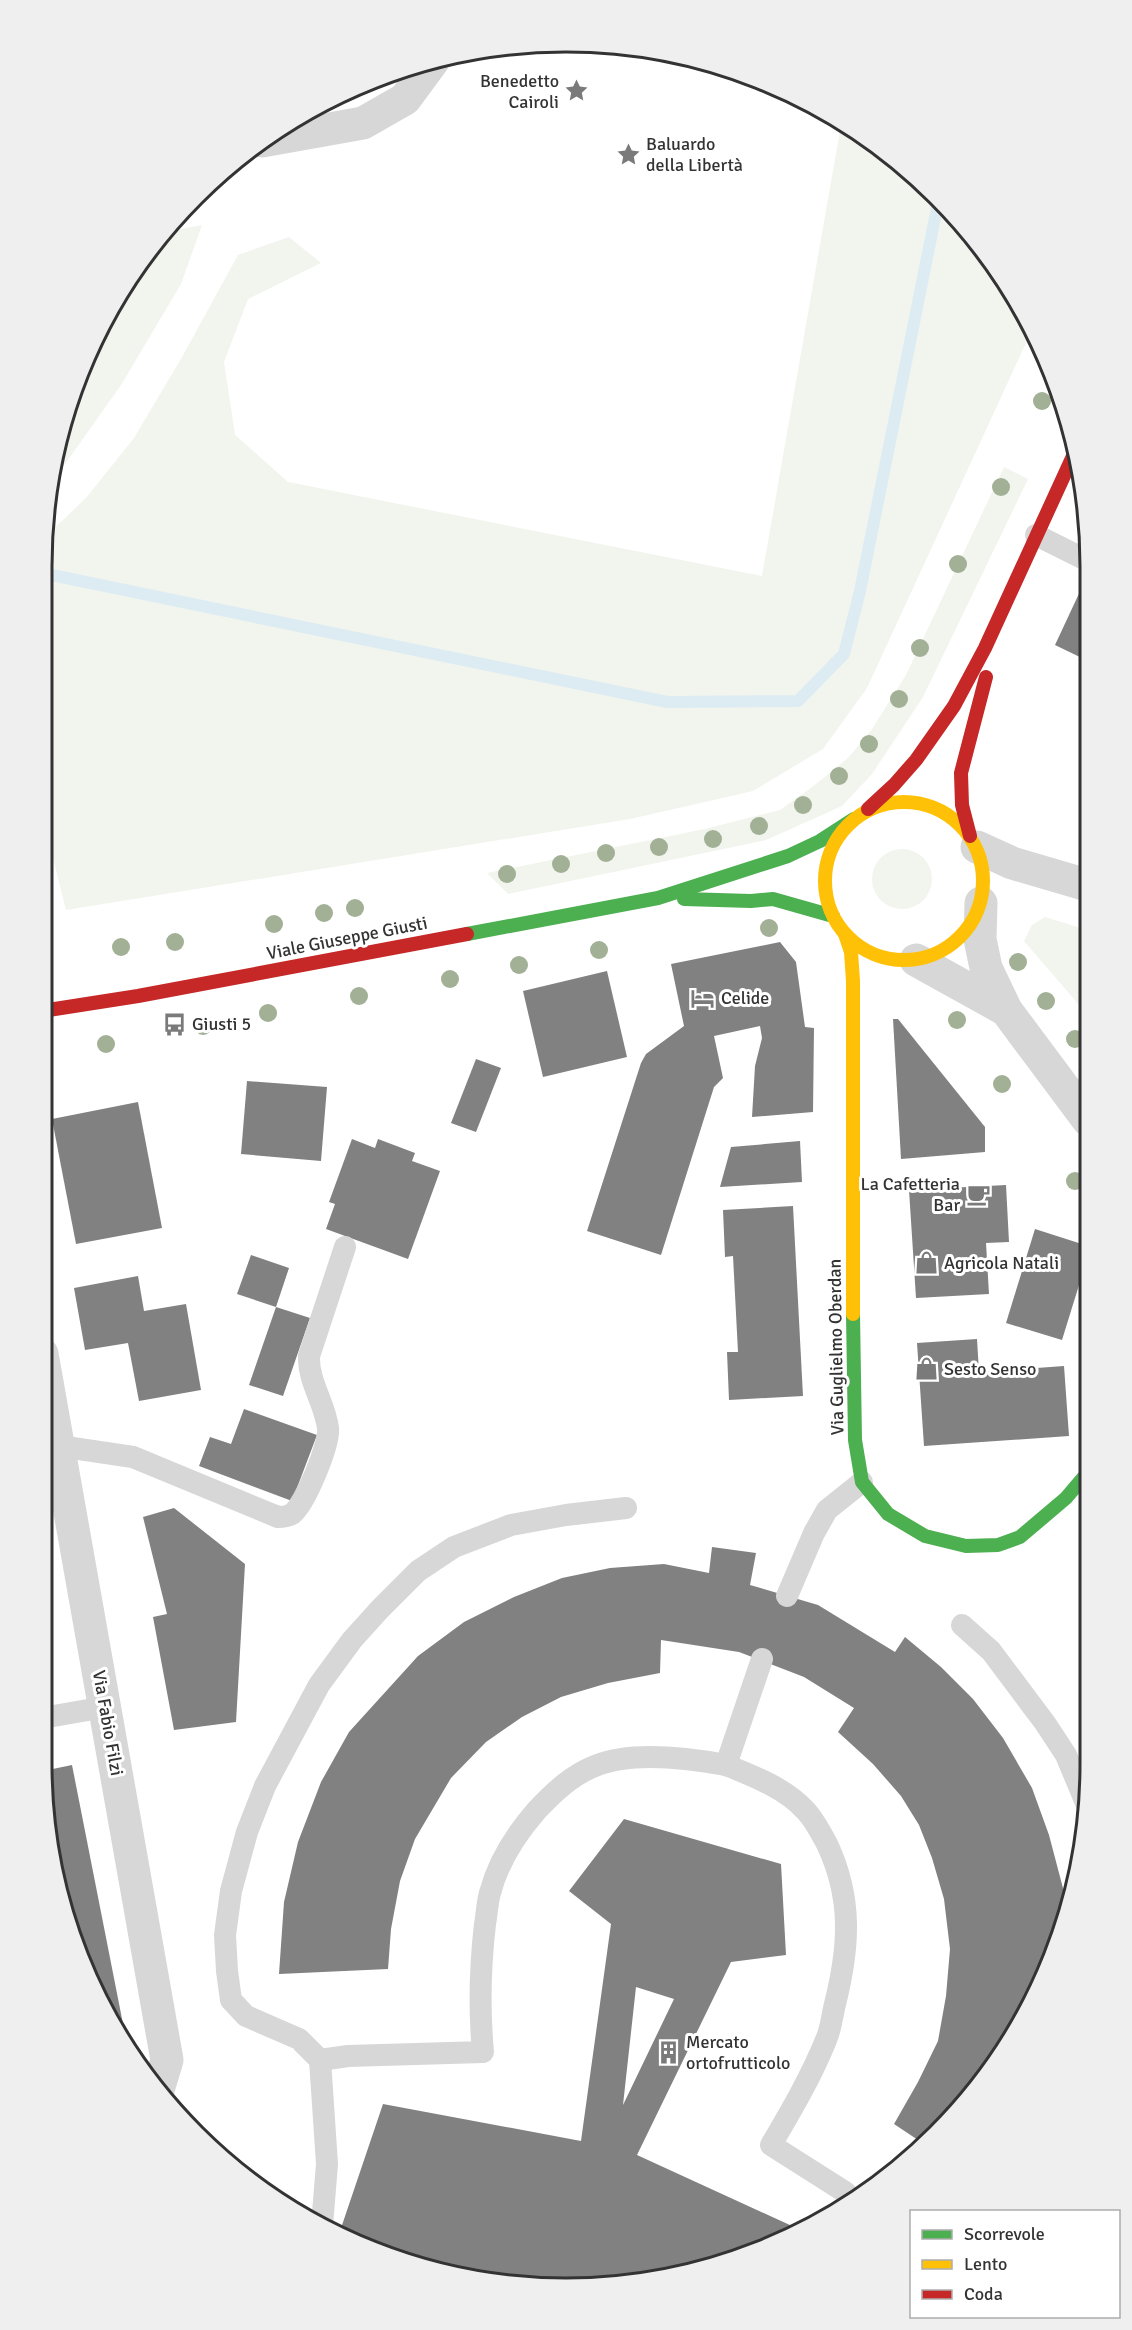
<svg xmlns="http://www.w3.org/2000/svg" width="1132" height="2330" font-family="Signika,sans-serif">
  <rect width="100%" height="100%" fill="#fff"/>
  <!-- green -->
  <g fill="#f1f5ed">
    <path d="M841,125l44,25 97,97 49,85 -164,356 -44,61 -70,42 -123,28 -564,91 -24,-96v-248l3,-29 41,-39 48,-60 47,-79 57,-104 51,-18 32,26 -73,36 -24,63 11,73 53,47 474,94z"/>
    <path d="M202,225l-21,59 -60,101 -56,79 -14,12 1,-13 30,-98 49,-90 35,-43z"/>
    <path d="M1004,467l24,12 -105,218 -51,77 -30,32 -76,34 -258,54 -21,-21 218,-44 75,-19 31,-22 37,-30 24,-29 34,-54z"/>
    <circle cx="902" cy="879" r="30"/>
    <path d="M1045,917l42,13v84l-63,-73 8,-16z"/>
  </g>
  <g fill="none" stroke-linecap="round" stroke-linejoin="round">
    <!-- stream -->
    <path stroke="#ddebf3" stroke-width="12" d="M42,573l625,129 131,-1 46,-47 16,-63 78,-388"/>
  </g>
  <!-- building -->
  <g fill="#818181" fill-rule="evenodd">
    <path d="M1083,585l3,1v74l-31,-15z"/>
    <path d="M1086,742v37h-1l-5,-36z"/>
    <path d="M780,942l16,20 9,65 9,1 -1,84 -61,5 3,-51 7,-28 -2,-12 -46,10 9,42 -9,9 -53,168 -74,-24 54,-168 5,-9 38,-28 -13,-62z"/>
    <path d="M607,971l20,86 -84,20 -20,-86z"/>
    <path d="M893,1019h5l87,108v25l-84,7z"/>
    <path d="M476,1059l25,9 -25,64 -25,-9z"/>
    <path d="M247,1081l80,6 -6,74 -80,-7z"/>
    <path d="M138,1102l24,126 -86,16 -24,-125z"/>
    <path d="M352,1139l23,9 3,-9 37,14 -3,8 28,10 -32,88 -82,-30 9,-25 -6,-2z"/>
    <path d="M800,1141l2,41 -82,5 11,-40z"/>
    <path d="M1006,1185l3,57 -23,1 3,51 -73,4 -7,-108z"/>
    <path d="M793,1206l10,190 -74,4 -2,-48h11l-5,-96 -8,1 -2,-47z"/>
    <path d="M1035,1229l53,17v10l-26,84 -56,-17z"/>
    <path d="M251,1255l38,13 -13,39 34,11 -27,78 -34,-11 27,-78 -39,-13z"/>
    <path d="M138,1276l6,35 42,-7 15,86 -62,11 -11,-58 -43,7 -11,-62z"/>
    <path d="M977,1339l2,33 85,-6 5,70 -145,10 -7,-103z"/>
    <path d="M244,1409l73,26 -25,66 -93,-35 11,-29 21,7z"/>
    <path d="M174,1508l71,56 -9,158 -62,8 -21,-113 14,-3 -24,-97z"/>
    <path d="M712,1547l44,6 -6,32 68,20 77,47 10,-15 36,30 32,32 30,39 29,50 17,47 15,57 3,18 -17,55 -90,145 -36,34 -30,-20 24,-42 20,-41 8,-45 4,-47 -6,-50 -12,-41 -13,-33 -18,-29 -28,-32 -35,-32 16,-24 -50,-31 -65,-25 -78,-12 -1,33 -52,10 -47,14 -39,20 -36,25 -35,36 -36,61 -15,42 -9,48 -3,40 -109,5 5,-72 14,-60 23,-60 28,-50 69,-76 46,-34 50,-25 48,-19 48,-10 54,-4 45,9z"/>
    <path d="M72,1765l53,269h-1l-54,-101 -27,-162z"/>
    <path d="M624,1819l157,45 5,91 -55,7 -94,193 166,76 -168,52 -172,-5 -98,-30 -26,-14 44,-130 198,37 30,-217 -42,-33zM636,1987l38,12 -51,106z"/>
  </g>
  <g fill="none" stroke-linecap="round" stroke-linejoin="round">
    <!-- lane -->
    <g stroke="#d7d7d7" stroke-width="22">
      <path d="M1036,535l50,25"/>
      <path d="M59,1446l74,11 145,60c5,0 10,-1 14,-3 13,-10 38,-70 36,-86 -3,-25 -20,-46 -19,-72l36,-109"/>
      <path d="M626,1508l-60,7 -55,10 -57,22 -36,24 -38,38 -28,31 -33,45 -54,101 -18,46 -16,59 -6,44 2,36 4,29 15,16 53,23 21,21 28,-4 135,-4c-4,-43 -3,-85 2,-128 2,-10 2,-21 5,-31 8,-31 26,-59 47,-83 17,-18 35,-35 58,-44 36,-15 93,-8 131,-1"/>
      <path d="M787,1596l27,-63 13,-23 35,-28"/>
      <path d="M962,1625l29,26 54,72 21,32 20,48"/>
      <path d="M762,1659l-36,106c27,11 59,23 79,45 9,9 16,23 22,34 26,55 22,104 8,160 -3,12 -4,25 -9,36 -15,37 -35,71 -55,105l74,47 7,8"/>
      <path d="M42,1718l63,-11"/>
      <path d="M320,2060l7,104 -5,61"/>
    </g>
    <!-- street -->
    <g stroke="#d7d7d7" stroke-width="33">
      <path d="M262,141l101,-18 42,-24 28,-38"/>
      <path d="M977,847l35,16 75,22"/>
      <path d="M981,903l-1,36 6,29 20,42 82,110"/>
      <path d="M916,960l90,50"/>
      <path d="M42,1354l125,706 -9,30"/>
    </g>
    <!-- fast -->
    <g stroke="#4caf50" stroke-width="14">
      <path d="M684,899l67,2 22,-2 60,17"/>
      <path d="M467,934l191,-36 130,-42 32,-15 34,-22"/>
      <path d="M853,1314l2,126 7,42 26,32 37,22 41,10 32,-1 22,-8 46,-39 23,-27"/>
    </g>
    <!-- slow -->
    <g stroke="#ffc107" stroke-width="14">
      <circle cx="904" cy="881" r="79"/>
      <path d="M845,934l6,18 2,29v333"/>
    </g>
    <!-- jam -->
    <g stroke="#c62828" stroke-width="14">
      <path d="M868,809l26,-24 22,-25 38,-54 31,-58 89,-194"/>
      <path d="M970,836l-8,-31 -1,-32 25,-96"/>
      <path d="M42,1011l96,-15 329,-62"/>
    </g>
  </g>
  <!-- trees -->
  <g fill="#a2b095">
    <circle cx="1042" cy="401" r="9"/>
    <circle cx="1001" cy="487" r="9"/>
    <circle cx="958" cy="564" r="9"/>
    <circle cx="920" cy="648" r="9"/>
    <circle cx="899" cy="699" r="9"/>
    <circle cx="869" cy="744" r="9"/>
    <circle cx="839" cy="776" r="9"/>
    <circle cx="803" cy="805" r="9"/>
    <circle cx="759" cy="826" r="9"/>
    <circle cx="713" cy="839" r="9"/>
    <circle cx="659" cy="847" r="9"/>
    <circle cx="606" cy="853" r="9"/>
    <circle cx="561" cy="864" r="9"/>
    <circle cx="507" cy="874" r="9"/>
    <circle cx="355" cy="908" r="9"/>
    <circle cx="324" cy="913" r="9"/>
    <circle cx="274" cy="924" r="9"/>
    <circle cx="769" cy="928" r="9"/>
    <circle cx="175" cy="942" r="9"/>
    <circle cx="121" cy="947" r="9"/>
    <circle cx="599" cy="950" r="9"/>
    <circle cx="1018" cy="962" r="9"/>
    <circle cx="519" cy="965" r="9"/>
    <circle cx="450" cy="979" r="9"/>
    <circle cx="359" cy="996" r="9"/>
    <circle cx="1046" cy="1001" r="9"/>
    <circle cx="268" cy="1013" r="9"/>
    <circle cx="957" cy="1020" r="9"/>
    <circle cx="203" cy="1026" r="9"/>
    <circle cx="1075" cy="1039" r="9"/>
    <circle cx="106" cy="1044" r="9"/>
    <circle cx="1002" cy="1084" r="9"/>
    <circle cx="1075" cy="1181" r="9"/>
  </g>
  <!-- icons -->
  <defs>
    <symbol id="sight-bare" viewBox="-9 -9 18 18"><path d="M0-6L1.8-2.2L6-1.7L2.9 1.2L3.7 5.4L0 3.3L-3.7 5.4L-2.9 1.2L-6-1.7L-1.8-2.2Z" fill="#7a7a7a" stroke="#fff" stroke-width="2.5" paint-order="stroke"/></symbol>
    <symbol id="hotel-bare" viewBox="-9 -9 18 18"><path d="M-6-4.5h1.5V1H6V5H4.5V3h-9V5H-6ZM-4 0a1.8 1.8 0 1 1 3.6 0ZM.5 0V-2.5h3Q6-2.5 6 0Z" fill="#7a7a7a" stroke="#fff" stroke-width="2.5" paint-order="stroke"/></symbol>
    <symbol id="bus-bare" viewBox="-9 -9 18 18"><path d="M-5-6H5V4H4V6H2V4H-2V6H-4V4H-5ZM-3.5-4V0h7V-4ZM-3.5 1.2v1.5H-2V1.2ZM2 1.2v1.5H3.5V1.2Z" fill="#7a7a7a" stroke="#fff" stroke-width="2.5" paint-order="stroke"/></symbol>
    <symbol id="cafe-bare" viewBox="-9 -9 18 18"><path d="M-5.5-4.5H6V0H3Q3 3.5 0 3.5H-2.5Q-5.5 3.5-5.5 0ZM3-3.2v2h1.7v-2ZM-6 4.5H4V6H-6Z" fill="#7a7a7a" stroke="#fff" stroke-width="2.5" paint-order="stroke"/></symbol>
    <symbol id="shop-bare" viewBox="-9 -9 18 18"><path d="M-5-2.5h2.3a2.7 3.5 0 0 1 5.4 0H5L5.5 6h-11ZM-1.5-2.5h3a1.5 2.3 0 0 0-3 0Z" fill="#7a7a7a" stroke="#fff" stroke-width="2.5" paint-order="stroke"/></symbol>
    <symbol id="building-bare" viewBox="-9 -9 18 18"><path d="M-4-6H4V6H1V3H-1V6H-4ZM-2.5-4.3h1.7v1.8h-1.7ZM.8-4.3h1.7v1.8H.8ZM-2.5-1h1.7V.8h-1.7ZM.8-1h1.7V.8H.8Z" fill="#7a7a7a" stroke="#fff" stroke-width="2.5" paint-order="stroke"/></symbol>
  </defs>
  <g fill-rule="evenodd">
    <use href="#sight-bare" x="560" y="74" width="33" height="33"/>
    <use href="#sight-bare" x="612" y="138" width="33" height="33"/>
    <use href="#hotel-bare" x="686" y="982" width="33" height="33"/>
    <use href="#bus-bare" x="158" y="1008" width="33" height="33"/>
    <use href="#cafe-bare" x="962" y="1178" width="33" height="33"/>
    <use href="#shop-bare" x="910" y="1246" width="33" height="33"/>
    <use href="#shop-bare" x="910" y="1352" width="33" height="33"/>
    <use href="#building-bare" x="652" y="2036" width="33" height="33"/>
  </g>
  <g text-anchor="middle" stroke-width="6" stroke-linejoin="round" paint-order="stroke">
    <!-- poi labels -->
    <g font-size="18" fill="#333" stroke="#fff" text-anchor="start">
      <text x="559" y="87" text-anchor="end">Benedetto<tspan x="559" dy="21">Cairoli</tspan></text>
      <text x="646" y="150">Baluardo<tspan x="646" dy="21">della Libertà</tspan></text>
      <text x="721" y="1004">Celide</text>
      <text x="192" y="1030">Giusti 5</text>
      <text x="960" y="1190" text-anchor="end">La Cafetteria<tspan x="960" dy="21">Bar</tspan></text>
      <text x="944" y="1269">Agricola Natali</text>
      <text x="944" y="1375">Sesto Senso</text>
      <text x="686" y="2048">Mercato<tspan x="686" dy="21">ortofrutticolo</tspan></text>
    </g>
    <!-- street labels -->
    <g font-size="18" fill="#333" stroke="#fff">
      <text transform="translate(347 938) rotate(-11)" y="6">Viale Giuseppe Giusti</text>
      <text transform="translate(836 1347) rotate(-91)" y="6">Via Guglielmo Oberdan</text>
      <text transform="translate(108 1723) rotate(80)" y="6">Via Fabio Filzi</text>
    </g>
  </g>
  <!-- crop -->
  <path d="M0 0H1132V2330H0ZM566 52H566A514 514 0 0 1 1080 566V1764A514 514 0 0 1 566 2278H566A514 514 0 0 1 52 1764V566A514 514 0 0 1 566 52Z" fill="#efefef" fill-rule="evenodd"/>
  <path fill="none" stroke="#333" stroke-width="3" d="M566 52H566A514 514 0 0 1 1080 566V1764A514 514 0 0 1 566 2278H566A514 514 0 0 1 52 1764V566A514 514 0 0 1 566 52Z"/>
  <!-- legend -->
  <rect x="910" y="2210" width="210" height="108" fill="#ffffff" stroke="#adadad" stroke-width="1.5"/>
  <rect x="922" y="2230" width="30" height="9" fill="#4caf50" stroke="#adadad" stroke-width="1.5"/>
  <text x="964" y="2240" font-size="18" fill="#333333">Scorrevole</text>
  <rect x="922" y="2260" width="30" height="9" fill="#ffc107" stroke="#adadad" stroke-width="1.5"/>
  <text x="964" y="2270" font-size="18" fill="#333333">Lento</text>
  <rect x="922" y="2290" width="30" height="9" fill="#c62828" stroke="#adadad" stroke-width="1.5"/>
  <text x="964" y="2300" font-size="18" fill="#333333">Coda</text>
</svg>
